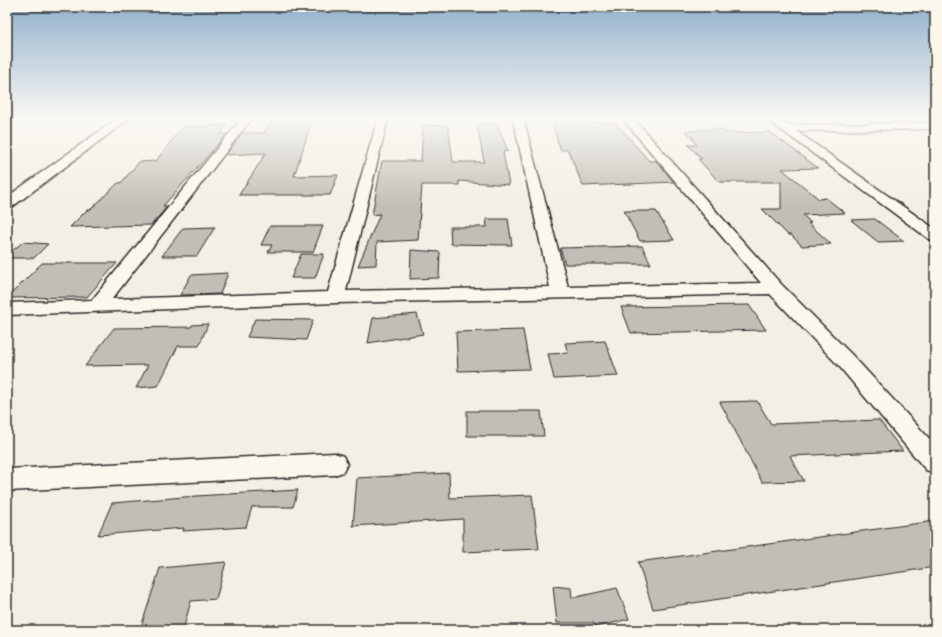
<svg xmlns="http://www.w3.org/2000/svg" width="942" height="637" font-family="Itim,sans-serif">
  <rect width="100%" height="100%" fill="#f3efe4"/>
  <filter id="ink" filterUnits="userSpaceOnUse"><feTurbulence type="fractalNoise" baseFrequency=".025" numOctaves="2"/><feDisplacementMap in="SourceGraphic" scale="8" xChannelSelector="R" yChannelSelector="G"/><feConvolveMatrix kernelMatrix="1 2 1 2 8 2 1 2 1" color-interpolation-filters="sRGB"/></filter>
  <g filter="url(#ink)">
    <!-- building -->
    <g fill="#c0beb6" stroke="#2b2b2b">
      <path d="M274,118h39l-19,58 44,-1 -8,20h-91l27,-42 -40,2 16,-22h22z"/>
      <path d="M553,118h18l4,4 41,1 33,38h7l18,21 -91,4 -15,-36h-7l-9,-25h5z"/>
      <path d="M477,124h20l11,27 -5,1 6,33 -50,-4v4h-37l-4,55 -41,2 -1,23 -18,1 22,-52 -8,1 10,-54h39l2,-35 25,-1 5,37h31z"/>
      <path d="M226,125l-5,9h6l-64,72h5l-17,19 -81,2 17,-17h3l28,-27h3l18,-21 17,-1 26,-34z"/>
      <path d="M721,129l5,4 44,-1 48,36 -36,1 37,30 7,-1 19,15 -42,2 8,8h-3l23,21 -29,2 -11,-11h-3l-26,-26h19v-27h-62l-21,-23h4l-14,-14h9l-6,-7h3l-9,-7z"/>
      <path d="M624,211h32l18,29 -34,1z"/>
      <path d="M486,219h22l4,26 -61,-1 -1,-17h37z"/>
      <path d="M875,219l29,22 -26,1 -27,-22z"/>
      <path d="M270,226h53l-10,26h-45l4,-7h-11z"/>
      <path d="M215,227l-18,29h-35l21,-28z"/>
      <path d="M23,242l25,2 -14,14h-27v-3z"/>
      <path d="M642,246l9,18h-86l-5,-16z"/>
      <path d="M411,250l29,2 -1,26 -29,1z"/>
      <path d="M301,254h23l-9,24h-24z"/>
      <path d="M42,263h75l-30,34 -80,1z"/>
      <path d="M228,273l-8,21 -40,1 11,-20z"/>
      <path d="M749,305l17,25 -135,3 -10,-26z"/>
      <path d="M417,314l6,20 -55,9 5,-25z"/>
      <path d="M255,319l58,1 -7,20 -59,-3z"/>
      <path d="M208,324l-9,22h-21l-20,40 -22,2 12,-23 -63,1 29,-38 77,-1 1,-2z"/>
      <path d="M523,330l7,39 -72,2 -2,-39z"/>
      <path d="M605,341l13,35 -64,3 -6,-25 20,-1 -3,-10z"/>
      <path d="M757,401l14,23 108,-4 24,31 -113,5 14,25 -42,1 -42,-80z"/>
      <path d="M467,411h74l3,25h-77z"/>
      <path d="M449,473l1,25 82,-3 7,54 -76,3v-33l-110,7 4,-48z"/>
      <path d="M298,490l-5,17h-41l-6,20 -63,4 1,-3 -86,7 14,-32 84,-7z"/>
      <path d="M935,521v46l-282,42 -15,-47z"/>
      <path d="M226,562l-10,37 -25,2 -8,29h-43l20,-62z"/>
      <path d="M553,586l18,2 1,10 45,-10 12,31 -33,8 -2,-4h-37z"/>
    </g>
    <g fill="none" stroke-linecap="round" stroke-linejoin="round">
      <defs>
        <g id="minor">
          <path d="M118,118h12l-118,89 -5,1v-11z"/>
          <path d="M242,118h10l-140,181 216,-7 50,-174h10l-42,173 204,-4 -37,-169h10l45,169 193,-4 -139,-165h11l148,166 72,72 82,89v28l-9,-3 -87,-104 -69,-72 -434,9 -329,12v-12l85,-3z"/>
          <path d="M765,118h12l9,7 149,-2v6l-139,2 139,98v12l-6,-2z"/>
          <path d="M334,453l9,3 4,8 -4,8 -9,3 -327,16v-22z"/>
        </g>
      </defs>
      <!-- minor casing -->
      <use href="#minor" stroke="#2b2b2b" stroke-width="3"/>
      <!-- minor -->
      <use href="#minor" fill="#fbf7ec" fill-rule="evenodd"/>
    </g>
  </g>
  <!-- sky -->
  <linearGradient id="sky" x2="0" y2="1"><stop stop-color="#90b0cc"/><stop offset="0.57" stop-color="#faf8f3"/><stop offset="1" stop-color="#faf8f3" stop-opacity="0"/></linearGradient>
  <rect width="942" height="207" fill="url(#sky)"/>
  <!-- margin -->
  <rect width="942" height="637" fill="none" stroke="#fbf7ec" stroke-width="24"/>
  <rect x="12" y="12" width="918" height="613" fill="none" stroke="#2b2b2b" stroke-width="1.5" filter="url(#ink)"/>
</svg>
